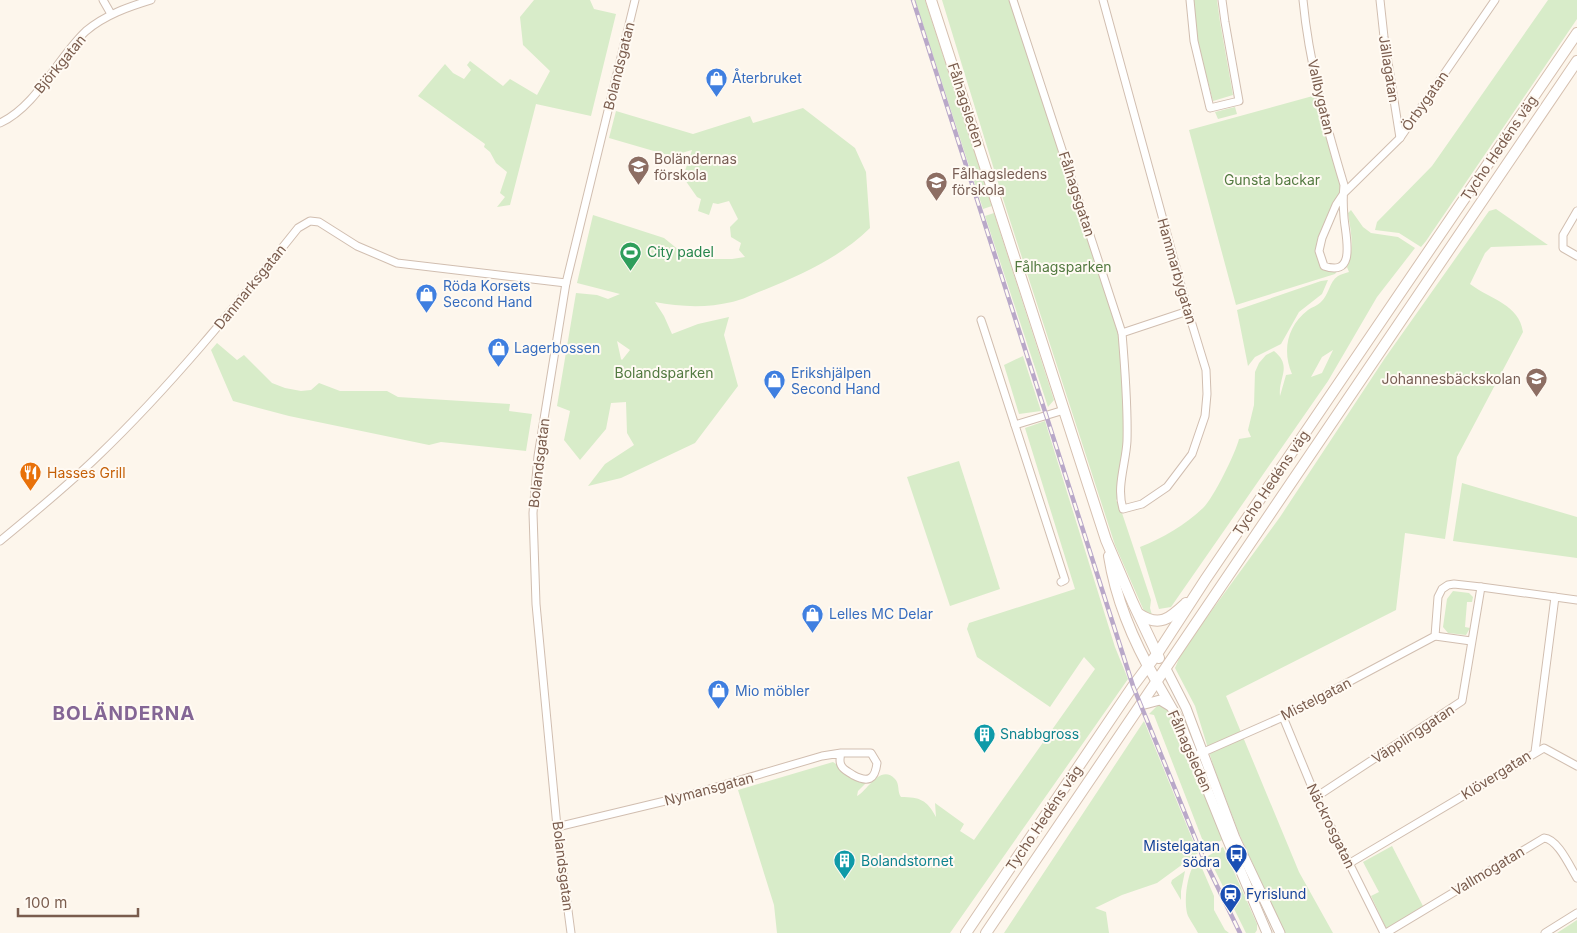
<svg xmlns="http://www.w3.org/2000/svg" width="1577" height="933" font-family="Inter,sans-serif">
  <rect width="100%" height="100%" fill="#fdf6ec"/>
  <!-- green -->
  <g fill="#d8ecc9" fill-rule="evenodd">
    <path d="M534,0h56l4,9 22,5 -25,102 -55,-12 -26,101 -13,2 8,-10 -5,-4 7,-21 -11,-9 -6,-11 -6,-5 1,-3 -67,-48 27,-32 8,9 11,6 7,-9 -4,-5 3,-4 33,25 7,-7 27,16 13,-24 -27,-26 -3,-28z"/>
    <path d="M915,0h10l67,206 -9,3z"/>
    <path d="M942,0h71l109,333 5,109 -8,56 -3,2 5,10 30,90 -1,8 2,7 4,1 -1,2 -11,-7 -29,-66 -111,-343z"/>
    <path d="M1193,0h24l3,22 13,73 -20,6 -16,-61z"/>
    <path d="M1548,0h29v19l-151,222 -5,6 -22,-14 -24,-3 2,-8 55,-56z"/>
    <path d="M1320,94l24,91 -25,66 5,15h17l-6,8 -99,31 -47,-175z"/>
    <path d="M1235,107l2,7 -19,5 -3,-7z"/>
    <path d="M803,108l52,40 11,24 4,56c-31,30 -67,46 -106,62 -11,4 -22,10 -32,12 -25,6 -52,5 -77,0l9,14 8,18 26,-10 31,-7 -5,18 14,51 -43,57 -74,35 -33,8 17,-22 29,-19 -7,-12 -1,-31 -15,1 -5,26 -26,31 -16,-20 6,-29 -13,-5 19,-113 21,2 11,4 12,-5 -43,-11 16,-68 71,23 26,21h42l13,-2 -6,-7 2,-7 -10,-6 -1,-10 8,-8 -9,-18 -11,3 -5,-1 -4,12 -11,-4 3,-12 -4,-2 -14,-20 9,-27 -21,6 -62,-18 7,-27 77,23 57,-18 3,7zM617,341l13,9 -8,10 -1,-1z"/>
    <path d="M1496,209l52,36 -57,2 -6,6 -15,31c21,16 49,20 53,48l-66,125 -12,82 -40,-6 -9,77 -170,86 73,176 34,61h-48l-45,-97 -26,-68 -19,-62 -20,-38 5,-12 13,-20 87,-119 105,-159 104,-147z"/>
    <path d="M1351,210l12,17 8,6 27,4 17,11 -38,49 -49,84 -157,226 -12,2 -19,-62c23,-9 45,-22 63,-39 10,-9 33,-56 36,-69l12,-2 -3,-7 6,-25 1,-33 4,-9 7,-8 8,-4c19,15 4,27 6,45l6,-21 6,-1c-10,-23 -5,-48 16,-64 4,-3 9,-4 13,-8 8,-7 8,-20 17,-26 3,-2 8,-3 11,-4l-2,-5c8,-18 4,-35 1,-54zM1333,350l-11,23 -11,4 11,-20z"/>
    <path d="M994,213l60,187 -6,7 -63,-191z"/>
    <path d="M1328,280l-6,14 -23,18 -18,32 -26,13 -7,9 -11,-56 84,-29z"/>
    <path d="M217,343l20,17 7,-5 28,28 13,5 16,3 10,-1 8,-7 21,8h47l11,6 112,7 -1,7 23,3 -6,37 -85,-9 -12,3 -140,-29 -56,-15 -22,-51z"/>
    <path d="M1023,356l18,55 -22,3 -15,-49z"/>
    <path d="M1045,421l70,226 13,32 -178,254h-173l-3,-28 -36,-115 95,-28 33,21 -8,8 -1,5c9,-3 23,-33 38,-17 5,5 2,13 6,18 19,0 26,3 35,20l-1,-14 29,21 -4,7 14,9 121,-171 -11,-12 -34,50 -73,-50 -10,-28 2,-6 106,-34 -50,-161z"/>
    <path d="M959,461l41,128 -50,17 -43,-129z"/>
    <path d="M1462,483l115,34v41l-124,-17z"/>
    <path d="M1453,591l16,2 4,4 -1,5h-5l-2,25 5,1 -4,7 -18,-2 -5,-6 4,-28z"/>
    <path d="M1158,705l7,1 14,24 45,109 -18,10 -52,-134 -5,-1z"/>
    <path d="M1144,721l54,132 -41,30 -35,12 -27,13 11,4 3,21h-105z"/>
    <path d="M1392,846l32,62 -37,22 -16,-34 8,-4 -16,-30z"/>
    <path d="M1223,847l34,77v6l-2,3h-9l-38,-77z"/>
    <path d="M1198,859l16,37v14l11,20 4,3h-31c-3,-6 -7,-11 -10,-17 -5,-14 -1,-46 10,-57z"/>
    <path d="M1185,871l-4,20v9l-10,-17 1,-3z"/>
    <path d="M1577,920v13h-20z"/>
  </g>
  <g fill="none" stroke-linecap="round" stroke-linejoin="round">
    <defs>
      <g id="minor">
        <path d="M103,0l8,14"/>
        <path d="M1013,0l109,333c3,36 6,72 5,108 -1,22 -11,46 -4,68l19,-5 25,-17 25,-33 13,-38 2,-22 -1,-24 -18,-59 -85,-311"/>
        <path d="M1190,0l4,41 16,67 29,-7 -14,-79 -3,-22"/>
        <path d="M1303,0c6,63 23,125 41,185 -1,10 -1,21 0,32 1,17 14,61 -20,49l-5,-15 3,-13 14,-33 8,-12 56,-55 95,-138"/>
        <path d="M1380,0l4,37 16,101"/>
        <path d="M0,123c37,-17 57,-65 86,-92 19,-16 42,-24 65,-31"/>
        <path d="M1577,211l-14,24v13l14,8"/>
        <path d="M981,320l84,260 -4,2"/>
        <path d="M1122,333l66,-22"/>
        <path d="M1015,425l49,-15"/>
        <path d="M0,541c33,-27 67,-55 98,-85 73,-70 137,-149 200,-228l12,-7 9,1 38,24 40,17 169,20"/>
        <path d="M1435,636l36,5"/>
        <path d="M1283,717l33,80 68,136"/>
        <path d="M1535,752l20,-155"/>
        <path d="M1199,754l84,-37 152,-81 3,-39 4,-8 6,-4 6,-1 27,3 96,13"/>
        <path d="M1316,797l146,-96 19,-114"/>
        <path d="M557,827l129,-31 136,-40 19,-3h30l6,10c-2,17 -9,20 -24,12 -4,-3 -10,-5 -12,-10 -2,-4 -1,-8 0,-12"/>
        <path d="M1350,863l194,-115 33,18"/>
        <path d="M571,933l-14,-106 -21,-223 -3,-91 5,-57 28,-173 69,-283"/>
        <path d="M1386,933l158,-95c14,1 26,29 33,40"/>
        <path d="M1545,933l32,-20"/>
      </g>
      <g id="tertiary">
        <path d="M1166,669l20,39 49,130 45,95"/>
        <path d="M1157,682l23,40 48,119 39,92"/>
        <path d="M1141,705l19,-5 10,6"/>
      </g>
      <g id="secondary">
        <path d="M931,0l175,540 27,63 26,55"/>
        <path d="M1109,556c7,45 25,87 48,126"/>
        <path d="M1139,614c21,14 31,4 47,-11"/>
        <path d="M966,933l167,-247 24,-32 48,-74 372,-547"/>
        <path d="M986,933l591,-872"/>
      </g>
    </defs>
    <!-- minor casing -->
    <use href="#minor" stroke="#d1beb0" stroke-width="9"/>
    <!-- tertiary casing -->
    <use href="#tertiary" stroke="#d1beb0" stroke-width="11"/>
    <!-- secondary casing -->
    <use href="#secondary" stroke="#d6c0b0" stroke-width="12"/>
    <!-- minor -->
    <use href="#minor" stroke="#fff" stroke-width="7"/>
    <!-- tertiary -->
    <use href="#tertiary" stroke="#fff" stroke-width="9"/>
    <!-- secondary -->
    <use href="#secondary" stroke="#fff" stroke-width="10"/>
    <defs>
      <path id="rail" d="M913,0l220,686 69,169 38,78"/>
    </defs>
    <!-- rail casing -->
    <use href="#rail" stroke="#b9a8c9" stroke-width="4.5"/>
    <!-- rail -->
    <use href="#rail" stroke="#fffaf3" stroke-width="2.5" stroke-dasharray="8" stroke-linecap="butt"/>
  </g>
  <!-- icons -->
  <defs>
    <symbol id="shop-pin" viewBox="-11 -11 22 30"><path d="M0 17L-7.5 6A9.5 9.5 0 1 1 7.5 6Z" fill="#3f7fe0" stroke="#fffaf3"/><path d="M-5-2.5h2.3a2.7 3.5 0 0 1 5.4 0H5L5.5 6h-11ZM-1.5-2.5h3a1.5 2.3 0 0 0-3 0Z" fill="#fff"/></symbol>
    <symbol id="school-pin" viewBox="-11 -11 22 30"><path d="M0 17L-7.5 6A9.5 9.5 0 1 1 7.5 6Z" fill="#8d6e63" stroke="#fffaf3"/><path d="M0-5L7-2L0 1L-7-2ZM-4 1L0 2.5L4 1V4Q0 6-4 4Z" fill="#fff"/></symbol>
    <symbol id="stadium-pin" viewBox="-11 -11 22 30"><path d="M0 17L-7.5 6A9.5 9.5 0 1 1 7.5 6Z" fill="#2e9e5b" stroke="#fffaf3"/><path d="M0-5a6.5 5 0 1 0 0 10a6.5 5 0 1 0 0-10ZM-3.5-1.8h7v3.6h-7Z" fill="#fff"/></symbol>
    <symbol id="restaurant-pin" viewBox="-11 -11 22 30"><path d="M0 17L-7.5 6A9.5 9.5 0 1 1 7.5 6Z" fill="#e8710a" stroke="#fffaf3"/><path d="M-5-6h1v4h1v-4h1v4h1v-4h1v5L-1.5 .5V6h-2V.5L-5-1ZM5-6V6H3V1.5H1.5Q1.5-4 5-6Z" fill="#fff"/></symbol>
    <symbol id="building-pin" viewBox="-11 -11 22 30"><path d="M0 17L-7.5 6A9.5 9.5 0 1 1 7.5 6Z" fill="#0f9aa8" stroke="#fffaf3"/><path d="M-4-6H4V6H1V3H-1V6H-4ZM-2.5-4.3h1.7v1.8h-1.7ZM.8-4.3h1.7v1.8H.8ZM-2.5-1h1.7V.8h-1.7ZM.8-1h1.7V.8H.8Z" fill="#fff"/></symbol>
    <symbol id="bus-pin" viewBox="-11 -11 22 30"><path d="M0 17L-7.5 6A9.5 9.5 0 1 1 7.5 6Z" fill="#1a4fb4" stroke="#fffaf3"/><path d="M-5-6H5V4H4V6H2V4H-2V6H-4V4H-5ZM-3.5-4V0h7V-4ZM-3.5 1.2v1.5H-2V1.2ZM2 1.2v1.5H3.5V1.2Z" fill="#fff"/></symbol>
    <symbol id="station-pin" viewBox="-11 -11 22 30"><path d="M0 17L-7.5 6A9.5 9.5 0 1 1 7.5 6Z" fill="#1a4fb4" stroke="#fffaf3"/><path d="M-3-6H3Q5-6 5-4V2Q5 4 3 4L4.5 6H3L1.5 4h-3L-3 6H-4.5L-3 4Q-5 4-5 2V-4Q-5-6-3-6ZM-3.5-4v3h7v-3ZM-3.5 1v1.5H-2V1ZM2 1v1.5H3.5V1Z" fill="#fff"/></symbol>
  </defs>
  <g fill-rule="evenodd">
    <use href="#shop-pin" x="704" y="66" width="25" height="34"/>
    <use href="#school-pin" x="626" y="154" width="25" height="34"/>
    <use href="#school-pin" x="924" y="170" width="25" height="34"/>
    <use href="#stadium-pin" x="618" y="240" width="25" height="34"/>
    <use href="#shop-pin" x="414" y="282" width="25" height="34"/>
    <use href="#shop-pin" x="486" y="336" width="25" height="34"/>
    <use href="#school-pin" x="1524" y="366" width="25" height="34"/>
    <use href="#shop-pin" x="762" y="368" width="25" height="34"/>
    <use href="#restaurant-pin" x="18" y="460" width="25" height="34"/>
    <use href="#shop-pin" x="800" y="602" width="25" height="34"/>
    <use href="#shop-pin" x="706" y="678" width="25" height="34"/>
    <use href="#building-pin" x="972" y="722" width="25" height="34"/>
    <use href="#bus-pin" x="1224" y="842" width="25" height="34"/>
    <use href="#building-pin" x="832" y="848" width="25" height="34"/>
    <use href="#station-pin" x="1218" y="882" width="25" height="34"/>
  </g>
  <g text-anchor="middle" stroke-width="4" stroke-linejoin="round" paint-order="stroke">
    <!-- street labels -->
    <g font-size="14" fill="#7a5c4d" stroke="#fffaf3">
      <text transform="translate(60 64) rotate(-50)" y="5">Björkgatan</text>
      <text transform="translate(619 66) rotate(-76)" y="5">Bolandsgatan</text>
      <text transform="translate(1389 69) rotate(81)" y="5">Jällagatan</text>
      <text transform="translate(1321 97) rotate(77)" y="5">Vallbygatan</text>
      <text transform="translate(1425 101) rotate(-55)" y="5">Örbygatan</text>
      <text transform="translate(966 105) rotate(72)" y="5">Fålhagsleden</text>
      <text transform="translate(1499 148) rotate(-56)" y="5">Tycho Hedéns väg</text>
      <text transform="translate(1077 194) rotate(72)" y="5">Fålhagsgatan</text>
      <text transform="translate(1177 271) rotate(74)" y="5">Hammarbygatan</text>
      <text transform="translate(250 287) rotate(-51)" y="5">Danmarksgatan</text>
      <text transform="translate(539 463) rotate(-83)" y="5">Bolandsgatan</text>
      <text transform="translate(1271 483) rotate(-56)" y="5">Tycho Hedéns väg</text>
      <text transform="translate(1316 699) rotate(-27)" y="5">Mistelgatan</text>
      <text transform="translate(1413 734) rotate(-33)" y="5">Väpplinggatan</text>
      <text transform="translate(1190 751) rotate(66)" y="5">Fålhagsleden</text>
      <text transform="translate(1496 775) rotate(-32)" y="5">Klövergatan</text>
      <text transform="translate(709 789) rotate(-15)" y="5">Nymansgatan</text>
      <text transform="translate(1044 818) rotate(-56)" y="5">Tycho Hedéns väg</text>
      <text transform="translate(1331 826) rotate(64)" y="5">Näckrosgatan</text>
      <text transform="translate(563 866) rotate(83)" y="5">Bolandsgatan</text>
      <text transform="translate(1488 871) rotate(-31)" y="5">Vallmogatan</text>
    </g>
    <!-- shop labels -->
    <g font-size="14" fill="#366cbe" stroke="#fffaf3" text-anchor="start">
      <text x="732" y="83">Återbruket</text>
      <text x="443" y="291">Röda Korsets<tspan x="443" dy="16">Second Hand</tspan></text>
      <text x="514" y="353">Lagerbossen</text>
      <text x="791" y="378">Erikshjälpen<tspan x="791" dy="16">Second Hand</tspan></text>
      <text x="829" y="619">Lelles MC Delar</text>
      <text x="735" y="696">Mio möbler</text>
    </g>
    <!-- education labels -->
    <g font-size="14" fill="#785e54" stroke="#fffaf3" text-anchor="start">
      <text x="654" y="164">Boländernas<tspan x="654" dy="16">förskola</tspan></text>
      <text x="952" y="179">Fålhagsledens<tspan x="952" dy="16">förskola</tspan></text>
      <text x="1521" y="384" text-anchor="end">Johannesbäckskolan</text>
    </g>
    <!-- park labels -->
    <g font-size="14" fill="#537a41" stroke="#fffaf3">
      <text x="1272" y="185">Gunsta backar</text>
      <text x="1063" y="272">Fålhagsparken</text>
      <text x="664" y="378">Bolandsparken</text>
    </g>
    <!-- leisure labels -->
    <g font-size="14" fill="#27864d" stroke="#fffaf3" text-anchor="start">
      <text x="647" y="257">City padel</text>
    </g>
    <!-- food labels -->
    <g font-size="14" fill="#c56008" stroke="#fffaf3" text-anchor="start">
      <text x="47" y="478">Hasses Grill</text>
    </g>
    <!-- culture labels -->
    <g font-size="14" fill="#0d838f" stroke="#fffaf3" text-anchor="start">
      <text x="1000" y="739">Snabbgross</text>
      <text x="861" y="866">Bolandstornet</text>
    </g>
    <!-- transit labels -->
    <g font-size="14" fill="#164399" stroke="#fffaf3" text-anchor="end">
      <text x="1220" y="851">Mistelgatan<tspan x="1220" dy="16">södra</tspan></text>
      <text x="1246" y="899" text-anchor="start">Fyrislund</text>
    </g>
    <!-- district labels -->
    <g font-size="19" font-weight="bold" letter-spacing="1" fill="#846695" stroke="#fffaf3">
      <text x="124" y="720">BOLÄNDERNA</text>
    </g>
  </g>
  <!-- scale -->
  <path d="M18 908v8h120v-8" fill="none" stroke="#7a5c4d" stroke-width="2.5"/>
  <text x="25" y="908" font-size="15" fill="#7a5c4d" stroke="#fffaf3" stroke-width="4" paint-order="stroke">100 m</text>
</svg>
